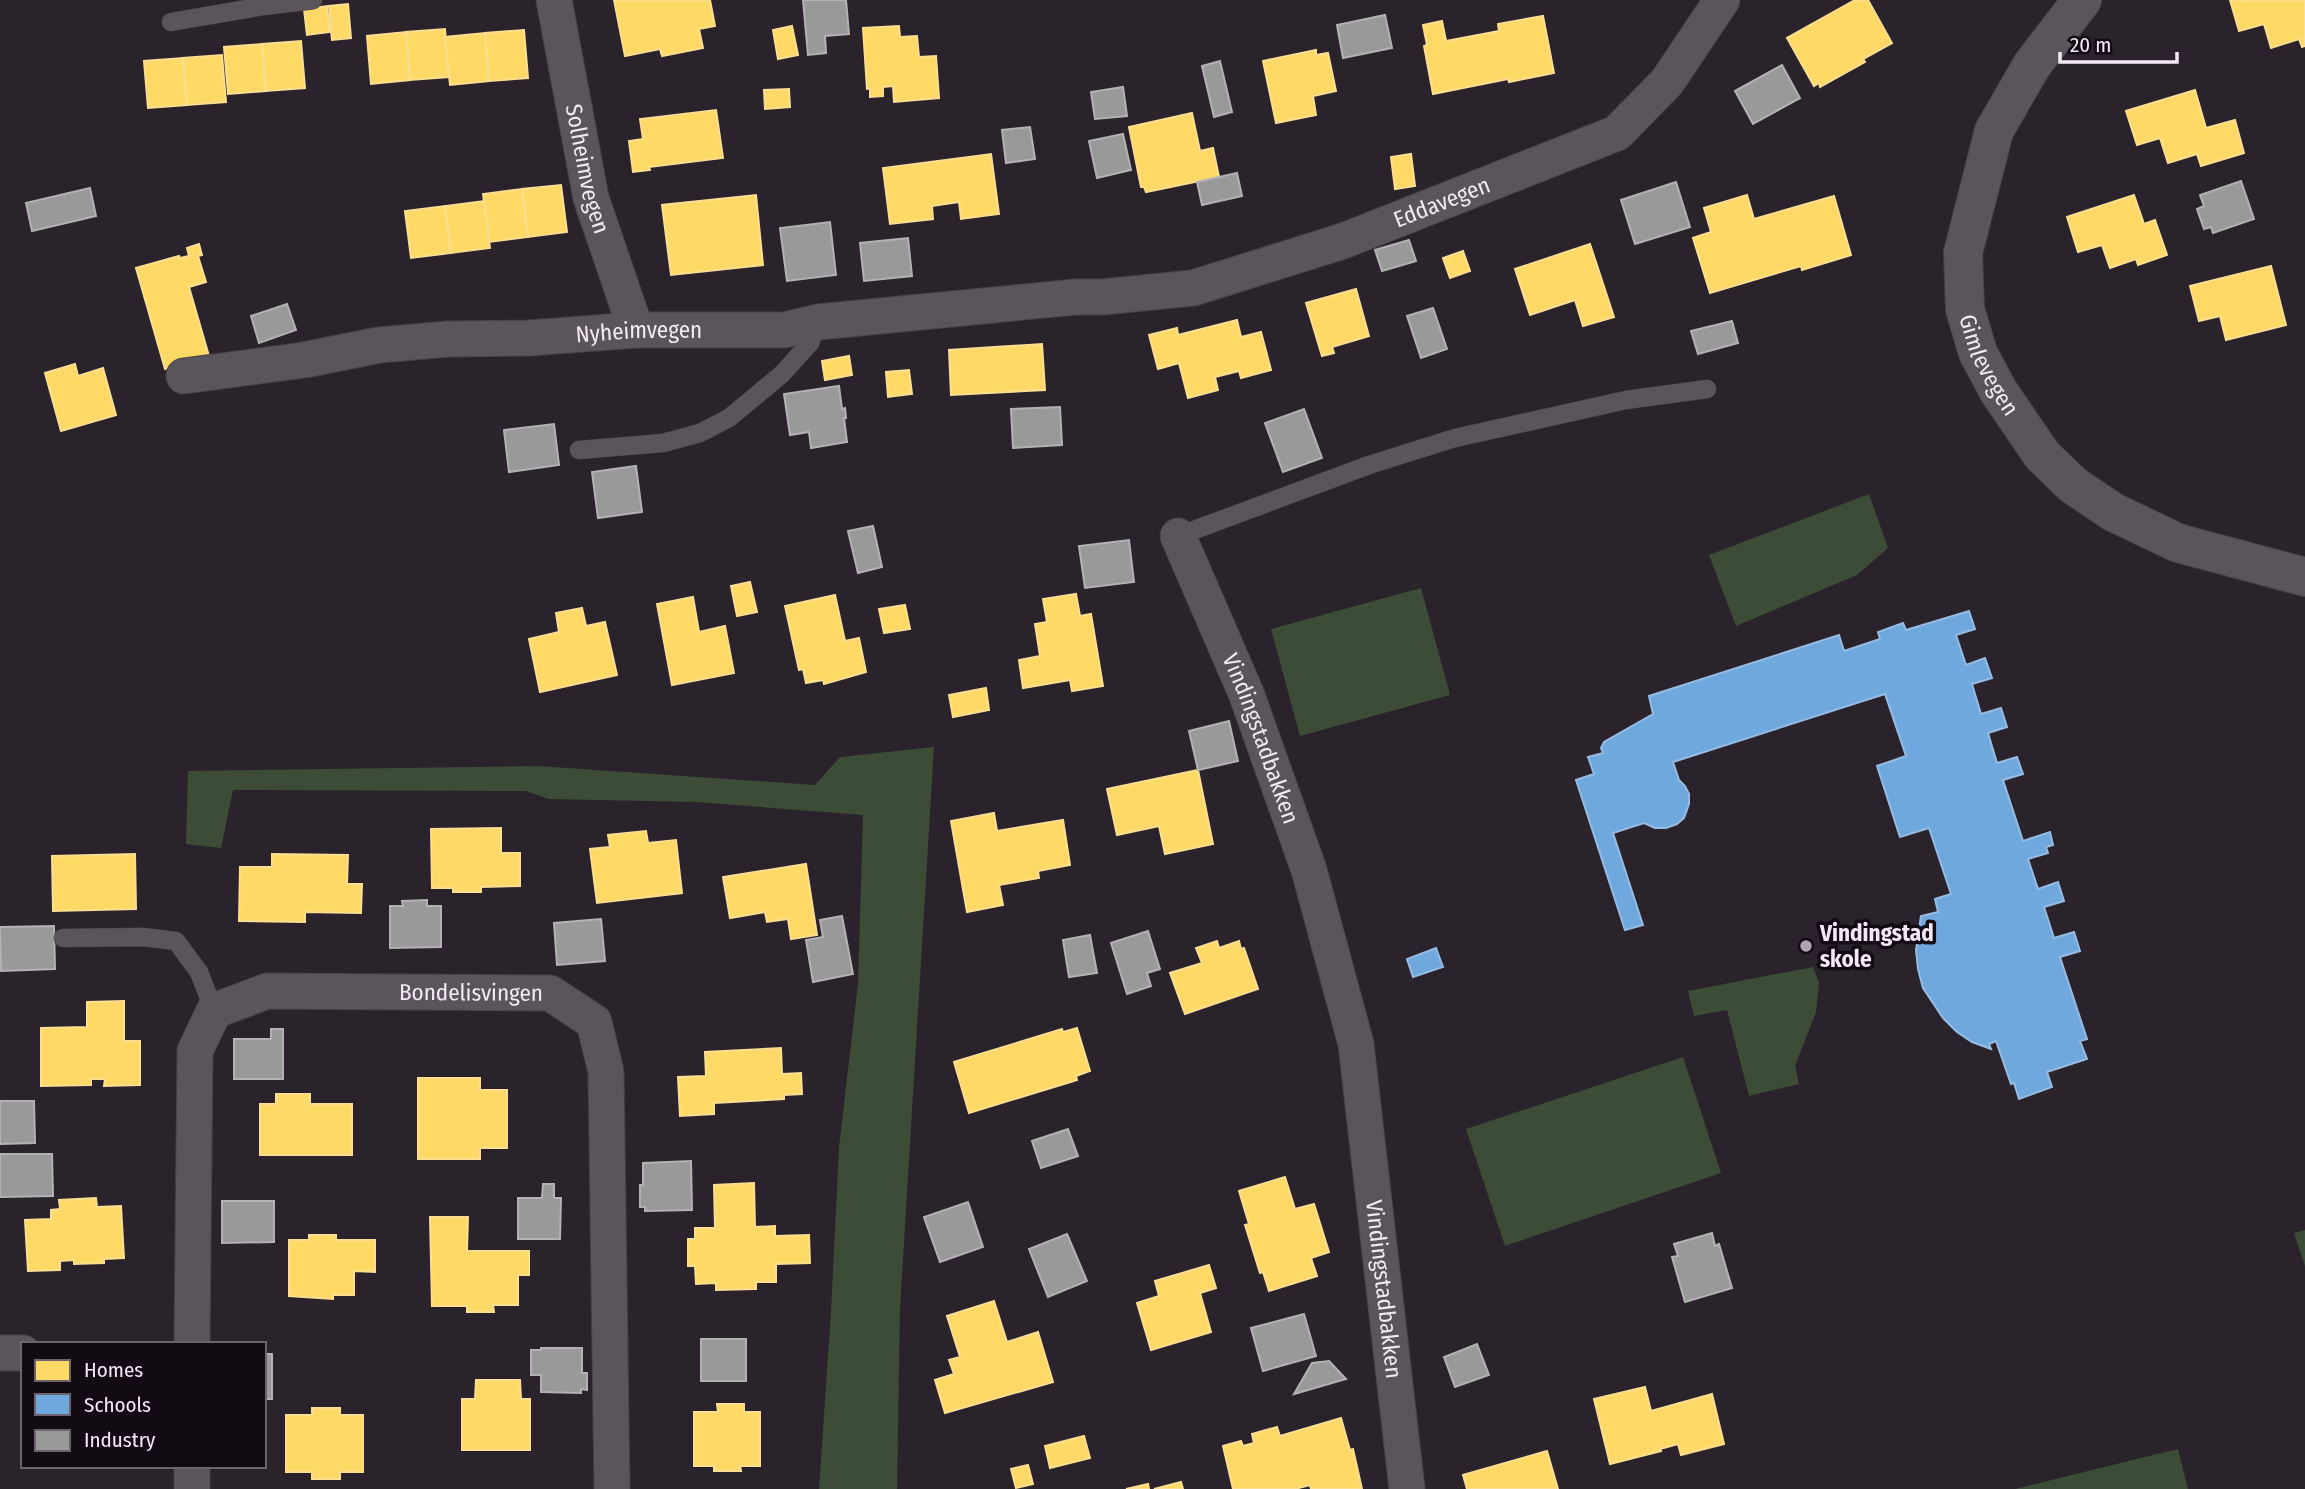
<svg xmlns="http://www.w3.org/2000/svg" width="2305" height="1489" font-family="'Fira Sans Condensed',sans-serif">
  <rect width="100%" height="100%" fill="#2a232c"/>
  <!-- green -->
  <g fill="#3c4c36">
    <path d="M1869,494l19,54 -31,27 -121,51 -27,-71z"/>
    <path d="M1421,588l29,107 -150,41 -29,-107z"/>
    <path d="M934,747l-34,562 -3,180h-78l12,-177 8,-165 19,-163 5,-169 -168,-13 -146,-3 -23,-8 -293,-1 -12,58 -35,-4 2,-73 350,-5 277,19 25,-28z"/>
    <path d="M1813,967l6,16 -3,29 -21,54 4,18 -50,12 -22,-86 -33,6 -6,-25z"/>
    <path d="M1683,1057l38,116 -216,73 -39,-117z"/>
    <path d="M2305,1230v36l-11,-33z"/>
    <path d="M2178,1449l10,40h-173z"/>
  </g>
  <!-- homes -->
  <g fill="#ffd966" stroke="#fbde91" stroke-width="2">
    <path d="M614,0h96l5,26 -16,3 4,19 -41,8 -2,-7 -35,7z"/>
    <path d="M1855,0h13l24,43 -29,16 2,3 -45,25 -1,-4 -5,3 -27,-48z"/>
    <path d="M2230,0h75v46l-3,1 -3,-8 -28,9 -7,-24 -25,7z"/>
    <path d="M348,4l3,34 -19,2 -3,-34z"/>
    <path d="M327,6l3,26 -23,3 -3,-26z"/>
    <path d="M1543,16l11,57 -45,9 -1,-3 -75,15 -9,-48 3,-1 -4,-20 19,-4 4,20 53,-10 -1,-7z"/>
    <path d="M792,26l6,29 -20,4 -5,-29z"/>
    <path d="M899,26l1,11 17,-1 2,21 17,-1 3,42 -45,4 -1,-16 -10,1v9l-13,1v-9l-3,1 -4,-61z"/>
    <path d="M445,29l4,48 -39,3 -4,-48z"/>
    <path d="M524,30l4,48 -39,3 -4,-48z"/>
    <path d="M406,32l4,48 -39,4 -4,-48z"/>
    <path d="M485,33l4,48 -39,4 -5,-48z"/>
    <path d="M301,41l4,47 -39,3 -4,-47z"/>
    <path d="M262,44l4,47 -38,3 -4,-47z"/>
    <path d="M1316,50v5l12,-2 8,38 -23,5 3,19 -40,8 -13,-62z"/>
    <path d="M222,55l4,47 -39,3 -4,-47z"/>
    <path d="M183,58l4,47 -39,3 -4,-47z"/>
    <path d="M789,89l1,18 -25,2 -1,-19z"/>
    <path d="M2195,90l11,38 29,-8 9,33 -43,13 -4,-12 -29,9 -8,-25 -23,7 -11,-34z"/>
    <path d="M716,110l7,48 -74,9 1,3 -17,2 -4,-31 14,-2 -3,-20z"/>
    <path d="M1192,113l8,38 13,-3 6,29 -73,15 -2,-5h-3l-12,-60z"/>
    <path d="M991,154l8,60 -38,5 -2,-17 -27,4 1,13 -43,5 -7,-56z"/>
    <path d="M1411,154l4,32 -20,3 -4,-32z"/>
    <path d="M561,185l6,47 -39,5 -6,-48z"/>
    <path d="M522,189l6,48 -39,5 -6,-48z"/>
    <path d="M756,195l7,70 -92,10 -9,-70z"/>
    <path d="M1747,195l7,24 80,-23 17,59 -49,15 -1,-4 -91,27 -17,-55 18,-6 -7,-24z"/>
    <path d="M2134,195l10,29 11,-4 12,35 -29,10 -2,-6 -26,9 -8,-23 -24,7 -11,-35z"/>
    <path d="M484,201l6,47 -39,5 -6,-47z"/>
    <path d="M445,206l6,47 -40,5 -6,-47z"/>
    <path d="M199,244l3,11 -4,1 8,26 -17,5 20,69 -44,13 -29,-101 43,-12 1,2 9,-2 -2,-8z"/>
    <path d="M1590,244l24,73 -31,9 -8,-26 -45,15 -15,-46z"/>
    <path d="M1463,251l7,20 -20,7 -7,-20z"/>
    <path d="M2271,266l15,59 -60,15 -6,-24 -21,5 -9,-35z"/>
    <path d="M1356,289l13,47 -37,11 2,6 -12,3 -16,-53z"/>
    <path d="M1237,320l4,17 20,-5 10,38 -30,8 -2,-7 -24,6 3,13 -30,8 -9,-35 -21,6 -9,-34 28,-7 1,7z"/>
    <path d="M1042,344l3,46 -94,5 -2,-45z"/>
    <path d="M849,356l3,19 -27,5 -3,-19z"/>
    <path d="M75,364l3,12 25,-8 13,47 -55,16 -16,-58z"/>
    <path d="M909,370l3,24 -24,3 -2,-25z"/>
    <path d="M750,582l7,30 -20,4 -6,-30z"/>
    <path d="M1076,594l4,22 11,-2 12,72 -31,5 -2,-11 -47,8 -4,-28 21,-4 -5,-32 12,-2 -4,-23z"/>
    <path d="M835,595l10,46 14,-3 7,34 -42,12 -1,-4 -17,3 -3,-14 -4,1 -14,-64z"/>
    <path d="M693,597l6,35 26,-6 9,47 -62,12 -15,-81z"/>
    <path d="M905,605l5,24 -26,4 -5,-24z"/>
    <path d="M582,608l4,18 19,-4 12,53 -77,17 -11,-53 30,-7 -3,-19z"/>
    <path d="M986,688l3,22 -36,7 -4,-22z"/>
    <path d="M1198,770l15,74 -48,10 -6,-28 -42,9 -10,-46z"/>
    <path d="M994,813l3,18 66,-11 7,45 -32,6 1,7 -40,7 4,20 -36,7 -16,-91z"/>
    <path d="M501,828v25h19v33l-39,1v5h-28v-4h-21l-1,-59z"/>
    <path d="M646,831l2,12 28,-3 6,53 -85,10 -7,-54 20,-2 -2,-12z"/>
    <path d="M135,854l1,55 -83,2 -1,-55z"/>
    <path d="M272,854l76,1 -1,29h15l-1,29 -56,-1v10l-66,-1 1,-54h32z"/>
    <path d="M806,864l11,71 -26,4 -3,-20 -21,3 -2,-10 -35,6 -7,-41z"/>
    <path d="M1217,941l2,7 20,-7 2,8 3,-1 14,41 -73,25 -15,-41 32,-10 -6,-15z"/>
    <path d="M124,1001v40h16v44l-36,1 1,-7h-14v6l-50,1v-58l46,-1v-25z"/>
    <path d="M1077,1028l13,43 -14,5 1,4 -108,33 -15,-51 108,-33 1,3z"/>
    <path d="M781,1048l1,26 19,-1 1,21 -18,1v4l-70,4v11l-34,2 -2,-39 28,-1 -1,-24z"/>
    <path d="M418,1078h62v12h27v58h-27v11h-62z"/>
    <path d="M276,1094h34v10h42v51h-92v-51h16z"/>
    <path d="M1285,1177l10,32 19,-5 15,48 -18,6 6,18 -48,15 -6,-19 -3,1 -15,-48 4,-1 -10,-33z"/>
    <path d="M754,1183l1,44 20,-1v10l34,-1 1,28 -34,1v18h-20v7l-40,1v-7l-20,1 -1,-18h-7v-27h7v-11h20l-1,-43z"/>
    <path d="M96,1198l1,9 24,-1 3,52 -20,1v4l-30,1v-4l-14,1v9l-32,1 -3,-51 26,-1v-9l9,-1 -1,-9z"/>
    <path d="M430,1217h38l-1,34h62v24h-11v30h-25l1,7h-27v-6h-35z"/>
    <path d="M309,1235h27v5h39v32l-21,-1v24h-21v4l-44,-3v-56h20z"/>
    <path d="M1209,1265l7,23 -16,5 11,39 -60,18 -14,-47 22,-7 -4,-15z"/>
    <path d="M994,1301l13,41 31,-10 15,50 -108,31 -10,-33 19,-6 -5,-14 11,-3 -13,-41z"/>
    <path d="M476,1380h44l1,19h9v51h-68v-51h13z"/>
    <path d="M1645,1387l6,24 61,-17 12,50 -43,11 -3,-11 -18,5 1,2 -51,13 -16,-65z"/>
    <path d="M717,1404h27v8h16v54h-20l1,5h-27v-5h-20v-54h24z"/>
    <path d="M312,1408h28v7h23v57h-23v7h-28v-7h-26v-57h26z"/>
    <path d="M1341,1418l9,32 3,-1 9,40h-51l-1,-4 -15,4h-62l-10,-43 18,-5 2,5 11,-3 -2,-9 25,-7 3,9z"/>
    <path d="M1084,1436l6,22 -40,10 -5,-22z"/>
    <path d="M1547,1451l11,38h-91l-4,-14z"/>
    <path d="M1028,1465l5,19 -17,4 -5,-19z"/>
    <path d="M1181,1482l2,7h-29z"/>
    <path d="M1148,1484l1,5h-23z"/>
  </g>
  <!-- schools -->
  <g fill="#6fa8dc" stroke="#97bce4" stroke-width="2">
    <path d="M1969,611l6,18 -19,6 10,30 19,-7 7,20 -20,6 9,30 20,-6 6,19 -19,6 9,30 20,-6 6,17 -20,6 20,61 27,-9 3,13 -7,2 2,6 -20,6 10,30 20,-7 6,19 -20,6 10,31 20,-6 6,19 -20,6 27,82 -7,2 7,18 -40,13 5,15 -33,12 -5,-16 -3,1 -15,-43 -7,3 2,5 -19,-7 -15,-10 -14,-14 -20,-30 -5,-19 -2,-19 5,-34 17,-4 -3,-13 16,-5 -22,-66 -29,9 -23,-71 29,-10 -21,-62 -212,68 6,18 6,6 4,8v10l-5,14 -7,6 -11,4h-11l-11,-5 -31,10 30,92 -18,5 -49,-150 18,-6 -6,-17 15,-4 -2,-5 3,-6 49,-28 -4,-18 190,-61 5,16 36,-12 -2,-7 25,-9 3,7z"/>
    <path d="M1436,948l7,19 -30,10 -6,-18z"/>
  </g>
  <!-- industry -->
  <g fill="#999" stroke="#b4b1b5" stroke-width="2">
    <path d="M803,0h43l3,34 -24,2 1,17 -18,2z"/>
    <path d="M1385,15l7,33 -49,10 -6,-33z"/>
    <path d="M1220,61l12,51 -18,5 -12,-51z"/>
    <path d="M1782,65l18,33 -47,26 -18,-33z"/>
    <path d="M1123,87l4,29 -32,3 -4,-27z"/>
    <path d="M1030,127l5,32 -29,4 -4,-33z"/>
    <path d="M1123,134l8,36 -34,8 -8,-37z"/>
    <path d="M1237,173l5,23 -40,9 -5,-23z"/>
    <path d="M2241,181l13,38 -41,14 -2,-6 -7,2 -7,-20 7,-3 -4,-11z"/>
    <path d="M1676,182l14,45 -55,17 -14,-44z"/>
    <path d="M90,188l6,28 -64,15 -6,-28z"/>
    <path d="M830,222l6,53 -49,6 -7,-53z"/>
    <path d="M908,238l4,38 -48,5 -4,-38z"/>
    <path d="M1409,240l7,21 -34,10 -7,-21z"/>
    <path d="M287,304l9,26 -37,13 -8,-27z"/>
    <path d="M1433,308l14,41 -26,9 -14,-42z"/>
    <path d="M1732,321l6,22 -40,11 -7,-23z"/>
    <path d="M839,386l3,23 3,-1 1,10h-2l3,24 -36,6 -2,-16 -19,3 -6,-41z"/>
    <path d="M1060,407l2,38 -49,3 -2,-39z"/>
    <path d="M1304,409l18,49 -39,14 -18,-49z"/>
    <path d="M554,424l5,41 -50,7 -5,-42z"/>
    <path d="M636,466l6,46 -44,6 -6,-46z"/>
    <path d="M873,526l9,41 -24,6 -10,-42z"/>
    <path d="M1129,540l5,42 -49,6 -6,-42z"/>
    <path d="M1229,721l9,40 -40,9 -9,-39z"/>
    <path d="M427,900v6h14v41l-51,1v-42h13l-1,-5z"/>
    <path d="M842,916l11,58 -40,8 -7,-42 17,-3 -3,-17z"/>
    <path d="M601,919l4,42 -48,4 -3,-42z"/>
    <path d="M54,926l1,43 -54,2 -1,-44z"/>
    <path d="M1148,931l12,38 -13,4 4,13 -24,8 -16,-51z"/>
    <path d="M1090,935l7,38 -28,4 -6,-37z"/>
    <path d="M271,1029h12v50h-49v-40h37z"/>
    <path d="M0,1101h34l1,42 -35,1z"/>
    <path d="M1068,1129l10,27 -37,12 -9,-27z"/>
    <path d="M0,1154h52l1,42 -53,1z"/>
    <path d="M691,1161l1,49 -47,1v-4h-5v-22h3v-22z"/>
    <path d="M543,1184h11v14h7l-1,41h-42v-41h24z"/>
    <path d="M222,1201h52v41l-52,1z"/>
    <path d="M968,1202l15,45 -43,15 -16,-45z"/>
    <path d="M1712,1233l3,13 4,-2 13,44 -47,14 -13,-45 6,-1 -4,-12z"/>
    <path d="M1067,1234l20,47 -39,16 -19,-48z"/>
    <path d="M1304,1314l12,42 -53,15 -12,-43z"/>
    <rect x="701" y="1339" width="45" height="42"/>
    <path d="M1477,1344l12,31 -34,12 -11,-30z"/>
    <path d="M541,1348h41v25h5v17l-6,-1v4l-40,-1v-17h-10v-25h10z"/>
    <rect x="264" y="1354" width="8" height="45"/>
    <path d="M1329,1361l17,18 -52,15 18,-31z"/>
  </g>
  <g fill="none" stroke-linecap="round" stroke-linejoin="round">
    <defs>
      <g id="service">
        <path d="M171,22l93,-16 49,-6"/>
        <path d="M579,450l84,-7 37,-10 29,-15 53,-44 28,-31 8,-21"/>
        <path d="M1178,536l191,-71 86,-27 171,-38 81,-11"/>
        <path d="M63,938l79,-1 34,4 23,31 15,39"/>
      </g>
      <g id="minor">
        <path id="s1" d="M554,0l37,198 45,132"/>
        <path id="s2" d="M184,376l120,-16 75,-15 69,-6 81,-1 107,-8h148l34,-8 257,-25h27l91,-9 150,-47 274,-108 50,-51 55,-82"/>
        <path id="s3" d="M1178,536l68,157 63,177 47,174 51,445"/>
        <path id="s4" d="M192,1344l3,-293 19,-40 53,-20 283,2 44,29 12,50 6,417"/>
        <path d="M0,1353h23"/>
        <path d="M192,1466v23"/>
      </g>
      <g id="tertiary">
        <path id="s5" d="M2082,0l-50,65 -38,66 -31,122 2,56 13,44 21,39 43,63 31,30 40,27 65,31 127,34"/>
      </g>
    </defs>
    <!-- service casing -->
    <use href="#service" stroke="#484149" stroke-width="19"/>
    <!-- minor casing -->
    <use href="#minor" stroke="#484149" stroke-width="37"/>
    <!-- tertiary casing -->
    <use href="#tertiary" stroke="#484149" stroke-width="40"/>
    <!-- service -->
    <use href="#service" stroke="#5a545b" stroke-width="18"/>
    <!-- minor -->
    <use href="#minor" stroke="#5a545b" stroke-width="35"/>
    <!-- tertiary -->
    <use href="#tertiary" stroke="#5a545b" stroke-width="38"/>
  </g>
  <!-- markers -->
  <circle fill="#ada4af" stroke="#120b13" stroke-width="2.5" cx="1806" cy="946" r="7"/>
  <g text-anchor="middle" stroke-width="7" stroke-linejoin="round" paint-order="stroke">
    <!-- street labels -->
    <g font-size="23" fill="#f3e9f5" stroke="#120b13">
      <text dy="8" stroke="none"><textPath href="#s1" startOffset="172">Solheimvegen</textPath></text>
      <text dy="8" stroke="none"><textPath href="#s2" startOffset="1278">Eddavegen</textPath></text>
      <text dy="8" stroke="none"><textPath href="#s2" startOffset="458">Nyheimvegen</textPath></text>
      <text dy="8" stroke="none"><textPath href="#s5" startOffset="401">Gimlevegen</textPath></text>
      <text dy="8" stroke="none"><textPath href="#s3" startOffset="219">Vindingstadbakken</textPath></text>
      <text dy="8" stroke="none"><textPath href="#s4" startOffset="598">Bondelisvingen</textPath></text>
      <text dy="8" stroke="none"><textPath href="#s3" startOffset="786">Vindingstadbakken</textPath></text>
    </g>
    <!-- poi labels -->
    <g font-size="23" font-weight="bold" fill="#f3e9f5" stroke="#120b13" text-anchor="start">
      <text x="1820" y="941">Vindingstad<tspan x="1820" dy="26">skole</tspan></text>
    </g>
  </g>
  <!-- legend -->
  <rect x="21" y="1342" width="245" height="126" fill="#120b13" stroke="#6c646d" stroke-width="2"/>
  <rect x="35" y="1360" width="35" height="21" fill="#ffd966" stroke="#6c646d" stroke-width="2"/>
  <text x="84" y="1377" font-size="21" fill="#f3e9f5">Homes</text>
  <rect x="35" y="1394" width="35" height="21" fill="#6fa8dc" stroke="#6c646d" stroke-width="2"/>
  <text x="84" y="1412" font-size="21" fill="#f3e9f5">Schools</text>
  <rect x="35" y="1430" width="35" height="21" fill="#999999" stroke="#6c646d" stroke-width="2"/>
  <text x="84" y="1447" font-size="21" fill="#f3e9f5">Industry</text>
  <!-- scale -->
  <path d="M2060 52v10h117v-10" fill="none" stroke="#f3e9f5" stroke-width="3.5"/>
  <text x="2070" y="52" font-size="21" fill="#f3e9f5" stroke="#120b13" stroke-width="5" paint-order="stroke">20 m</text>
</svg>
